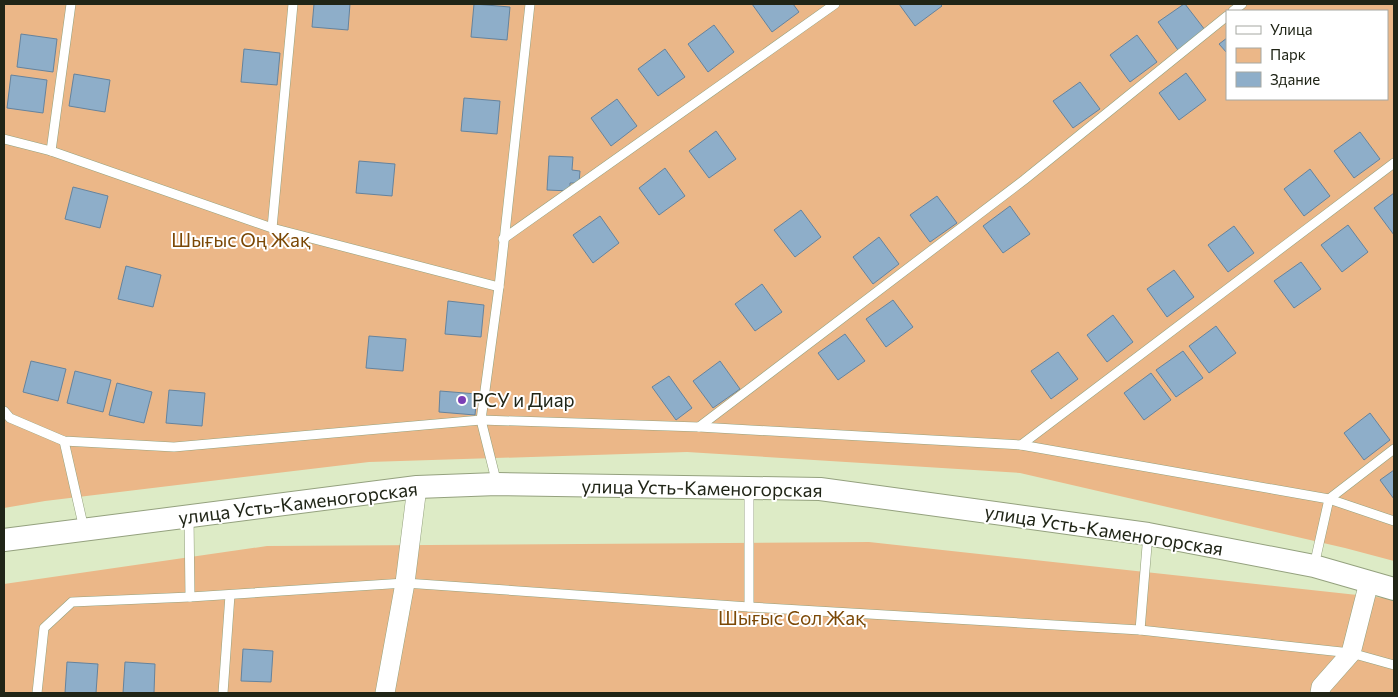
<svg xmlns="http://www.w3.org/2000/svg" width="1398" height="697" font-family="Commissioner,sans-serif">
  <rect width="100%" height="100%" fill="#ddebc6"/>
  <!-- green -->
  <g fill="#ebb788" fill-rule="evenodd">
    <path d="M4,4h1390v557l-49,-13 -325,-75 -333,-21 -318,10 -324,39 -41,7zM1227,11h160v88h-160z"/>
    <path d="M869,542l525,57v94h-1390v-109l263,-38z"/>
  </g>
  <!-- building -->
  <g fill="#8eaec9" stroke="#65839d">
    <path d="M314,4h36l-2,26 -36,-3z"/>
    <path d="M474,4l36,3 -3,33 -36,-3z"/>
    <path d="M752,4h41l6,8 -27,20z"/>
    <path d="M899,4h41l2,2 -27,20z"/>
    <path d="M1184,4h1l20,26 -27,20 -20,-28z"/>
    <path d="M714,25l20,27 -26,20 -20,-28z"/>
    <path d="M21,34l36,5 -4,33 -36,-5z"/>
    <path d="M1137,35l20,27 -27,20 -20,-27z"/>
    <path d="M1227,38v15l-8,-9z"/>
    <path d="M244,49l36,4 -3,32 -36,-3z"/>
    <path d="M665,49l20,28 -27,19 -20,-27z"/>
    <path d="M1186,73l20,27 -27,20 -20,-27z"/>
    <path d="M74,74l36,6 -5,32 -36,-6z"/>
    <path d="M11,75l36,5 -4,33 -36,-5z"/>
    <path d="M1080,82l20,27 -27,19 -20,-27z"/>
    <path d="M464,98l36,3 -3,33 -36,-3z"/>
    <path d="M617,99l20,27 -26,20 -20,-28z"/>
    <path d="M716,131l20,28 -27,19 -20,-27z"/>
    <path d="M1360,132l20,27 -26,19 -20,-27z"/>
    <path d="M549,156l24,1 -1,13 8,1 -1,12h-9v8l-23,-1z"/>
    <path d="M359,161l36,3 -3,32 -36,-3z"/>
    <path d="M665,168l20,28 -26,19 -20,-27z"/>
    <path d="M1310,169l20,27 -26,20 -20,-27z"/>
    <path d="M73,187l35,9 -8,32 -35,-9z"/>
    <path d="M1394,193v42l-20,-27z"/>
    <path d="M937,196l20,27 -27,19 -20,-27z"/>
    <path d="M1010,206l20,28 -27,19 -20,-27z"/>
    <path d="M801,210l20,27 -26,20 -21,-27z"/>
    <path d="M600,216l19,27 -26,20 -20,-28z"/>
    <path d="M1348,225l20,27 -26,20 -21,-27z"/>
    <path d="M1234,226l20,27 -26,19 -20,-27z"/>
    <path d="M879,237l20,27 -26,20 -20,-27z"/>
    <path d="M1301,262l20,27 -27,19 -20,-27z"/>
    <path d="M126,266l35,9 -8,32 -35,-8z"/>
    <path d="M1174,270l20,27 -27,20 -20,-28z"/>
    <path d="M762,284l20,28 -27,19 -20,-27z"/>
    <path d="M893,300l20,27 -27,20 -20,-28z"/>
    <path d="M448,301l36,4 -3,32 -36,-3z"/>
    <path d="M1113,315l20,27 -26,20 -20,-27z"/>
    <path d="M1216,326l20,27 -27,20 -20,-27z"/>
    <path d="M845,334l20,27 -27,19 -20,-27z"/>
    <path d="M369,336l37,3 -3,32 -37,-3z"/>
    <path d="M1183,351l20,27 -27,19 -20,-27z"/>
    <path d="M1058,352l20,27 -27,20 -20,-28z"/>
    <path d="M31,361l35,8 -8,32 -35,-9z"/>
    <path d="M720,361l20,28 -27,19 -20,-27z"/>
    <path d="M75,371l36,9 -8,32 -36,-9z"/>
    <path d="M1151,373l20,27 -27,20 -20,-27z"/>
    <path d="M669,376l23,32 -16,12 -24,-33z"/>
    <path d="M117,383l35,9 -8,31 -35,-8z"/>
    <path d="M169,390l36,3 -3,33 -36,-3z"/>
    <path d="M440,391l37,3 -2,21 -36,-3z"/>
    <path d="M1370,413l20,27 -26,20 -20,-27z"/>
    <path d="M1394,470v29l-14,-19z"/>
    <path d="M243,649l30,2 -2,31 -30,-1z"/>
    <path d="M67,662l31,2 -2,29h-31z"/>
    <path d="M125,662l30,2 -1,29h-31z"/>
  </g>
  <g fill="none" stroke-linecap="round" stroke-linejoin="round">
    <defs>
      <g id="service">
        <path d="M1233,11l9,-7"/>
        <path d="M4,139l47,12 221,77 227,59"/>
        <path d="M51,151l20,-147"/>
        <path d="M272,228l21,-224"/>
        <path d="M503,239l332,-235"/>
        <path d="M4,411l6,7 54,23 110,6 307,-27 218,7 322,18 308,54 65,22"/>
        <path d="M699,427l325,-247 203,-164"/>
        <path d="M64,441l20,88"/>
        <path d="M1021,445l373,-282"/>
        <path d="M497,484l-16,-64 18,-133 31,-283"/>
        <path d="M749,488v119"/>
        <path d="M189,516l1,81"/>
        <path d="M1314,566l15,-67 65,-50"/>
        <path d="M1140,630l8,-96"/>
        <path d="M37,693l7,-65 28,-26 118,-5 215,-14 344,24 391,23 211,23 43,12"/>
        <path d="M223,693l7,-98"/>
      </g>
      <g id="minor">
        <path d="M385,693l20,-110 12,-96"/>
        <path d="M1320,693l1,-6 30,-34 18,-71"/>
      </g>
      <path id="tertiary" d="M4,540l413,-53 80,-3 323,5 328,45 166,32 80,23"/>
    </defs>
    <!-- service casing -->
    <use href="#service" stroke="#94a17e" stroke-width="10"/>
    <!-- minor casing -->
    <use href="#minor" stroke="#94a17e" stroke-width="20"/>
    <!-- tertiary casing -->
    <use href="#tertiary" stroke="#94a17e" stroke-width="24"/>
    <!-- service -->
    <use href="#service" stroke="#fff" stroke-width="9"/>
    <!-- minor -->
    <use href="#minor" stroke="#fff" stroke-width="19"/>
    <!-- tertiary -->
    <use href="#tertiary" stroke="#fff" stroke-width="22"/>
  </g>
  <!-- markers -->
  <circle fill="#7b3fb5" stroke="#fff" stroke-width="2" cx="462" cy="400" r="5"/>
  <g text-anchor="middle" stroke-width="4" stroke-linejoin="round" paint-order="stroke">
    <!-- park labels -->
    <g font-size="19" fill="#7b4806" stroke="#fff">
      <text x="241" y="247">Шығыс Оң Жақ</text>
      <text x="792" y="625">Шығыс Сол Жақ</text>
    </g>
    <!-- poi labels -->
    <g font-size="19" fill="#202517" stroke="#fff" text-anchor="start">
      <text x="472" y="407">РСУ и Диар</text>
    </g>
    <!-- street labels -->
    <g font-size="19" fill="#202517" stroke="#fff">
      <text transform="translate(702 488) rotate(1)" y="7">улица Усть-Каменогорская</text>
      <text transform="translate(298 503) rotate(-7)" y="7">улица Усть-Каменогорская</text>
      <text transform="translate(1104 530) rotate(9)" y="7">улица Усть-Каменогорская</text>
    </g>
  </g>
  <!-- border -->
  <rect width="1398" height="697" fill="none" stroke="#202517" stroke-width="10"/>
  <!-- legend -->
  <rect x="1226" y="10" width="162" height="90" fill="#ffffff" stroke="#a6a8a2"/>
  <rect x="1236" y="26" width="25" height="8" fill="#ffffff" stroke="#a6a8a2"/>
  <text x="1270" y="35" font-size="15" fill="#202517">Улица</text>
  <rect x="1236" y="48" width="25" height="15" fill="#ebb788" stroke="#a6a8a2"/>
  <text x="1270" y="60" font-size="15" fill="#202517">Парк</text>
  <rect x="1236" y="72" width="25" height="15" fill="#8eaec9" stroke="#a6a8a2"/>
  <text x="1270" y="85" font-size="15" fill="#202517">Здание</text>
</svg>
